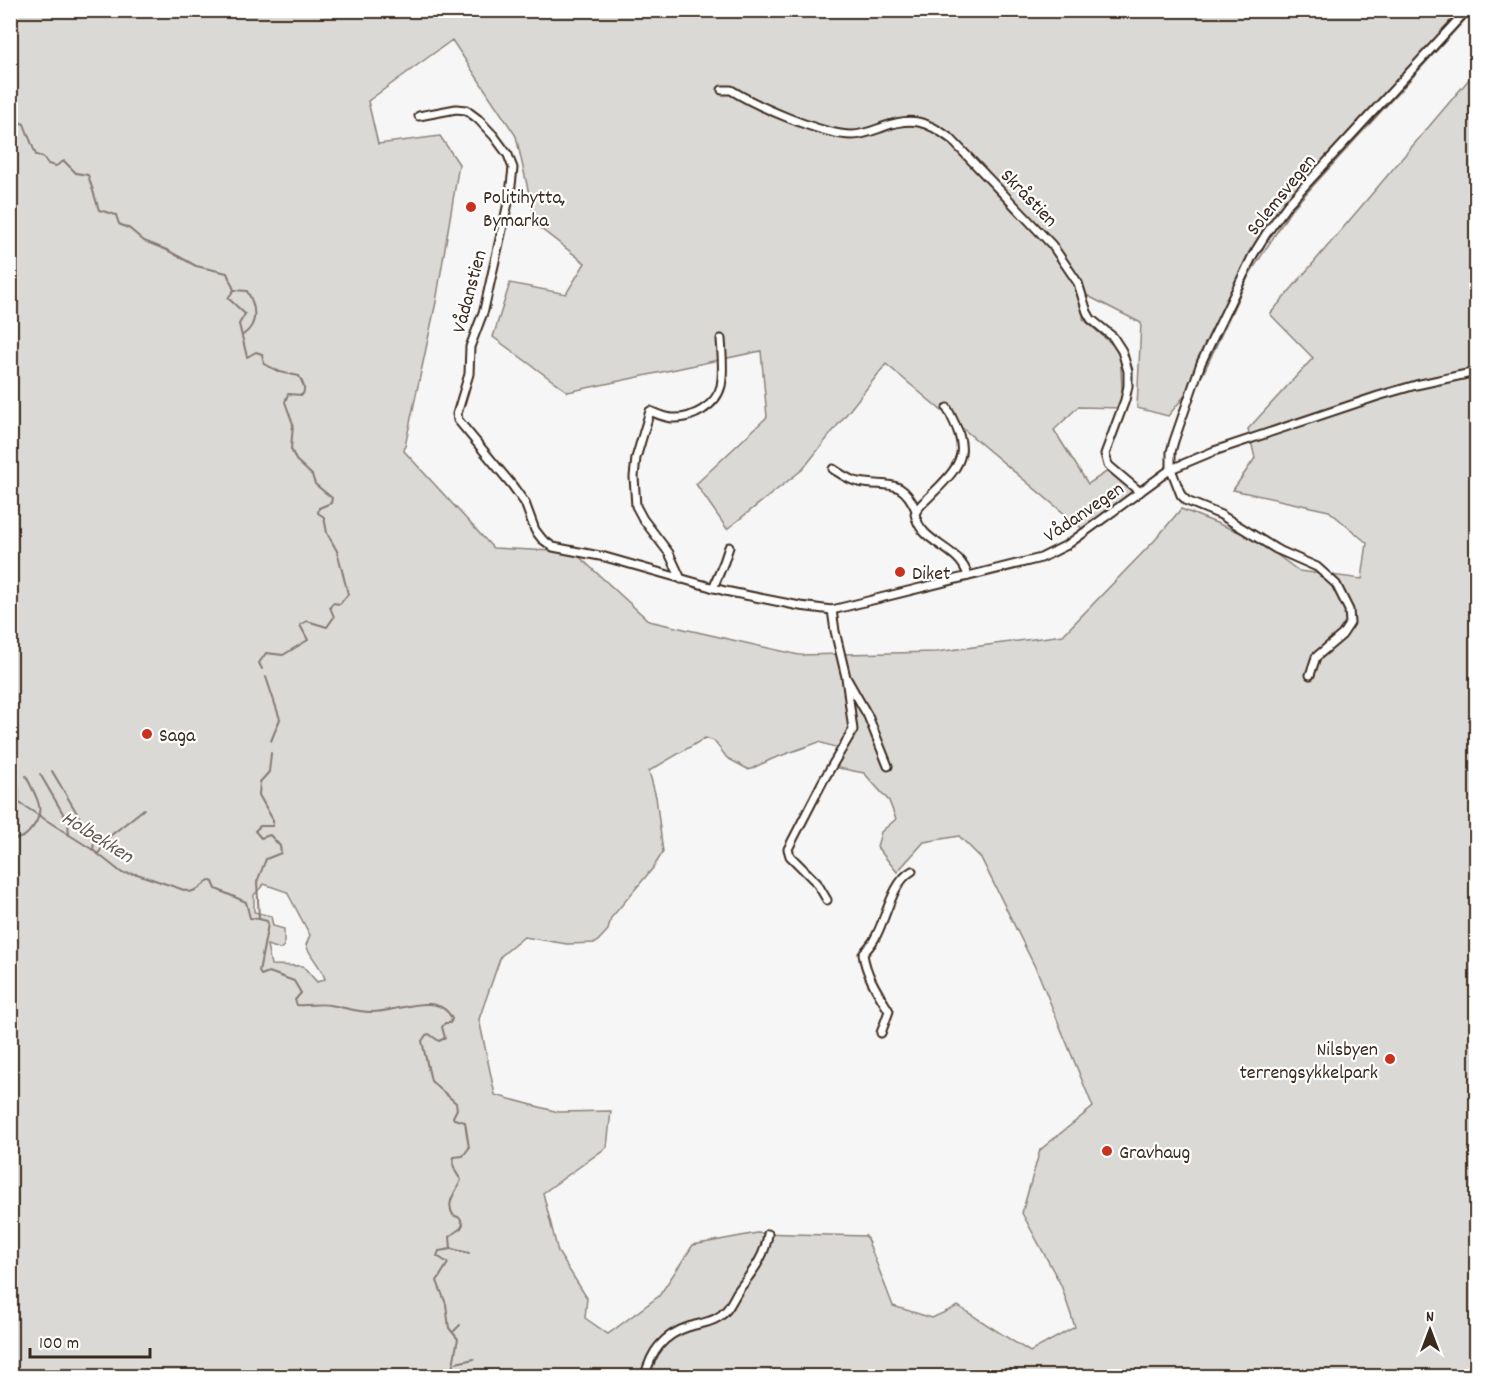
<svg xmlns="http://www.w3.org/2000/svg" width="1487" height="1387" font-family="Dekko,sans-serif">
  <rect width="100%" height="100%" fill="#f7f6f6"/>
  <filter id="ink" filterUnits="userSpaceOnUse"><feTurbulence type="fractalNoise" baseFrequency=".0167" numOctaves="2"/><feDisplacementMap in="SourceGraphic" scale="12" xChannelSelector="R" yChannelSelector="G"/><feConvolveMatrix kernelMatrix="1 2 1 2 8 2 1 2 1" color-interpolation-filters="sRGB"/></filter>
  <g filter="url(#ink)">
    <!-- green -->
    <path fill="#dbd9d6" stroke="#8b827a" stroke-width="1.5" fill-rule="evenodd" d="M10,11h1463l-182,199 -42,65 -46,99 -35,42 -31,-8 4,-85 -55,-28 -3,24 37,32 3,57 -45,-1 -24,23 34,54 23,-15 22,22 -48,40 -199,-167 -83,105 -76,60 -31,-45 71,-67 -6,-66 -193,41 -75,-55 17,-54 56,11 19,-31 -49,-38 -20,-89 -64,-96 -84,61 10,43 62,-8 19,28 -23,138 -32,149 89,97 81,4 75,69 150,34 137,-3 127,-17 92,-95 26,-31 73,29 45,33 63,8 5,-36 -38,-32 -96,-21 22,-32 -7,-29 65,-71 -43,-44 206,-243v1305h-1465zM705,738l9,3 13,17 22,12 23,-11 47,-17 19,6v20l26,5 25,28 7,18 -15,13 -4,15 20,25 27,-30 35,-6 22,22 57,115 55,134 -53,43 -18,63 39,72 14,42 -45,25 -72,-46 -26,12 -39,-12 -27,-70 -109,-3 -64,12 -34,51 -51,38 -23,-16 2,-20 -29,-46 -15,-59 64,-46 4,-36 -53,1 -63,-17 -16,-76 22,-63 23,-19 43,7 29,-1 12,-13 3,-12 42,-50 10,-16 -7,-55 -7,-26zM264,884l23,8 23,43 -4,10c5,13 15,21 19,34l-8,3 -14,-16 -32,-1 -4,-20 13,4 4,-3v-17l-11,-3 -2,-10 -17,-4v-17z"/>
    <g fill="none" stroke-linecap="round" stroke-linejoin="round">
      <!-- stream -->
      <g stroke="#847972" stroke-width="2">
        <path d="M10,118l14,6 12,31 7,2 5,7 8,2 8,-5 12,12 12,2 11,35 17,5 3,9 11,5 14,12 23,9 29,16 31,7 7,17 -6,8 17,16 -6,10 8,33 9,-5 6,2 2,10 16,8 19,4c3,6 8,13 3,19l-14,-1 -3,8 8,22 -2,25 5,11 16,15 3,9 17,14 -1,5 -12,5 -1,5 6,4 3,16 10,18 11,43 -8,10 -7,-1 -3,4 4,10 -7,10 -20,-6 -7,4 8,15 -25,15 -17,-2 -7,10 3,6"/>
        <path d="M234,290l13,1c9,15 12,33 -4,44"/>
        <path d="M266,677l14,42 -9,22"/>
        <path d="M271,753l-2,19 -9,10 -1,13 14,25v6h-13l-5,5 6,7 9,-3 10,11 1,7 -15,6 -9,23 2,37 8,2 1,3 -9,48 2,3 8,-3 25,9 7,12 -6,7 2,5c11,1 22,-2 33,0 13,2 27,7 41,7 24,1 68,-23 81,7l-2,4h-5l-3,4 3,11 -6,3 -10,-7 -3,1 -4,6 9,40 25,22 1,6 -4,8 1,2 11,3 4,26 -6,8 -9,1c-3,8 2,16 7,23 -4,11 -16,22 -8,35l7,3 3,6 -2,4 -11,8 1,13 -12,2 -2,5 11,7 -11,18 9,23 3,24 9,11c-3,13 -4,25 -8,37"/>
        <path d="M52,771l42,71 -1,8"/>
        <path d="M10,772l9,16v14"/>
        <path d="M40,774l28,48 1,13"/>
        <path d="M10,797l83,53 29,23 15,1 53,18 8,-3 11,-9 4,2 3,7 30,13 4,16 9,1"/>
        <path d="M10,838c8,2 13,0 18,-5 21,-22 9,-34 -2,-57"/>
        <path d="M98,854l12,-18 34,-27"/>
        <path d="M452,1249l17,4"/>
        <path d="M454,1331l6,-6"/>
        <path d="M456,1363l18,-4"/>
      </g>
      <defs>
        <g id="minor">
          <path d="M722,90h9c26,16 91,45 121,45 11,0 20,-4 31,-8 29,-11 44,-6 68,12l101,106 26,38 9,29 4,7 22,18 9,14 6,20v15l-3,14 -20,54 3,11 32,27"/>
          <path d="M419,116l37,-7 10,1 12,9 16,17 14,19 5,13 -3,26 -26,116 -14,37 -1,27 -12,40 1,6 54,65 13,18 10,27 7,9 11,8 52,10 120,34 75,15 32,4 209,-52 26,-13 104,-76 43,-18 164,-55 38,-11 60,-13"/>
          <path d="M947,408c22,41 20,52 -14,85 -6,7 -15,12 -18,21 6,31 45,32 53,62"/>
          <path d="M833,469c8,5 17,12 26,13 28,6 42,-6 57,28"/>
          <path d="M681,579l-12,-26 -26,-34 -7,-13 -2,-29 2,-19 14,-47c7,3 15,7 23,7 19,1 43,-12 48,-32 3,-15 1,-31 0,-47"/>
          <path d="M713,588l11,-26 5,-15"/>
          <path d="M1310,675l6,-18 26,-22 8,-12 -1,-13 -13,-26 -19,-17 -41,-18 -55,-34 -34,-14 -6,-6 -10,-26v-17l3,-11 27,-78 52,-108 13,-21 22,-30 179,-194"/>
          <path d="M847,679l21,37 20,50"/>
          <path d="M827,900l-10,-17 -27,-27 -2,-7 35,-68 30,-51 -7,-53 -11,-46 -3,-21"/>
          <path d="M881,1033l8,-22c-11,-18 -23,-36 -26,-57 4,-5 9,-10 12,-16 11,-19 17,-56 37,-67"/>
          <path d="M645,1376c6,-24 18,-41 43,-49 9,-3 19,-4 27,-8 13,-6 16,-17 23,-28 13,-18 27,-33 30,-57"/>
        </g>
      </defs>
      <!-- minor casing -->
      <use href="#minor" stroke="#3b2a1e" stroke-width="11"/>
      <!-- minor -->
      <use href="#minor" stroke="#fff" stroke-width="7"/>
    </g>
  </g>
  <!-- markers -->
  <g fill="#c8321e" stroke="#fff" stroke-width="2">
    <circle cx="471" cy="207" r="6"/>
    <circle cx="900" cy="572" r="6"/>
    <circle cx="147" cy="734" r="6"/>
    <circle cx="1390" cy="1059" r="6"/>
    <circle cx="1107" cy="1151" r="6"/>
  </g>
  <g text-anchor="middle" stroke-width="4.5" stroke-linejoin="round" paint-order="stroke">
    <!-- street labels -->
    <g font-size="20" fill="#3b2a1e" stroke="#fff">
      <text transform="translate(1280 194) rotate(-51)" y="7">Solemsvegen</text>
      <text transform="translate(1030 197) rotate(46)" y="7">Skråstien</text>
      <text transform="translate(468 291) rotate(-75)" y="7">Vådanstien</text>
      <text transform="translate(1083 511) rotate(-34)" y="7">Vådanvegen</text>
    </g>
    <!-- poi labels -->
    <g font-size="20" fill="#3b2a1e" stroke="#fff" text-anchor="start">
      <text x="483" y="203">Politihytta,<tspan x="483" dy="23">Bymarka</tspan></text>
      <text x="912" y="579">Diket</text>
      <text x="159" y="741">Saga</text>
      <text x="1378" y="1055" text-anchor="end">Nilsbyen<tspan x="1378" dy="23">terrengsykkelpark</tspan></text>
      <text x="1119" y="1158">Gravhaug</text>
    </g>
    <!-- water labels -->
    <g font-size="21" font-style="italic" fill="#65584f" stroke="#fff">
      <text transform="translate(98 836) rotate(32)" y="7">Holbekken</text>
    </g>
  </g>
  <!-- margin -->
  <rect width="1487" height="1387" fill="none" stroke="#fff" stroke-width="36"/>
  <rect x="18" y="18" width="1451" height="1351" fill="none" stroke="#3b2a1e" stroke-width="2" filter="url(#ink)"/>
  <!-- north arrow -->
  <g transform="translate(1430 1330)" stroke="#ffffff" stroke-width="4.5" paint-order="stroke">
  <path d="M0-4.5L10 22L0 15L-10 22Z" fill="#3b2a1e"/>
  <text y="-9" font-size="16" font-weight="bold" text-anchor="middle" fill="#3b2a1e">N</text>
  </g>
  <!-- scale -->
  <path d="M30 1348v9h120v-9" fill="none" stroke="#3b2a1e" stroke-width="3"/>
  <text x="39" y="1348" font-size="18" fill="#3b2a1e" stroke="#ffffff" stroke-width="4.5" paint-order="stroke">100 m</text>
</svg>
